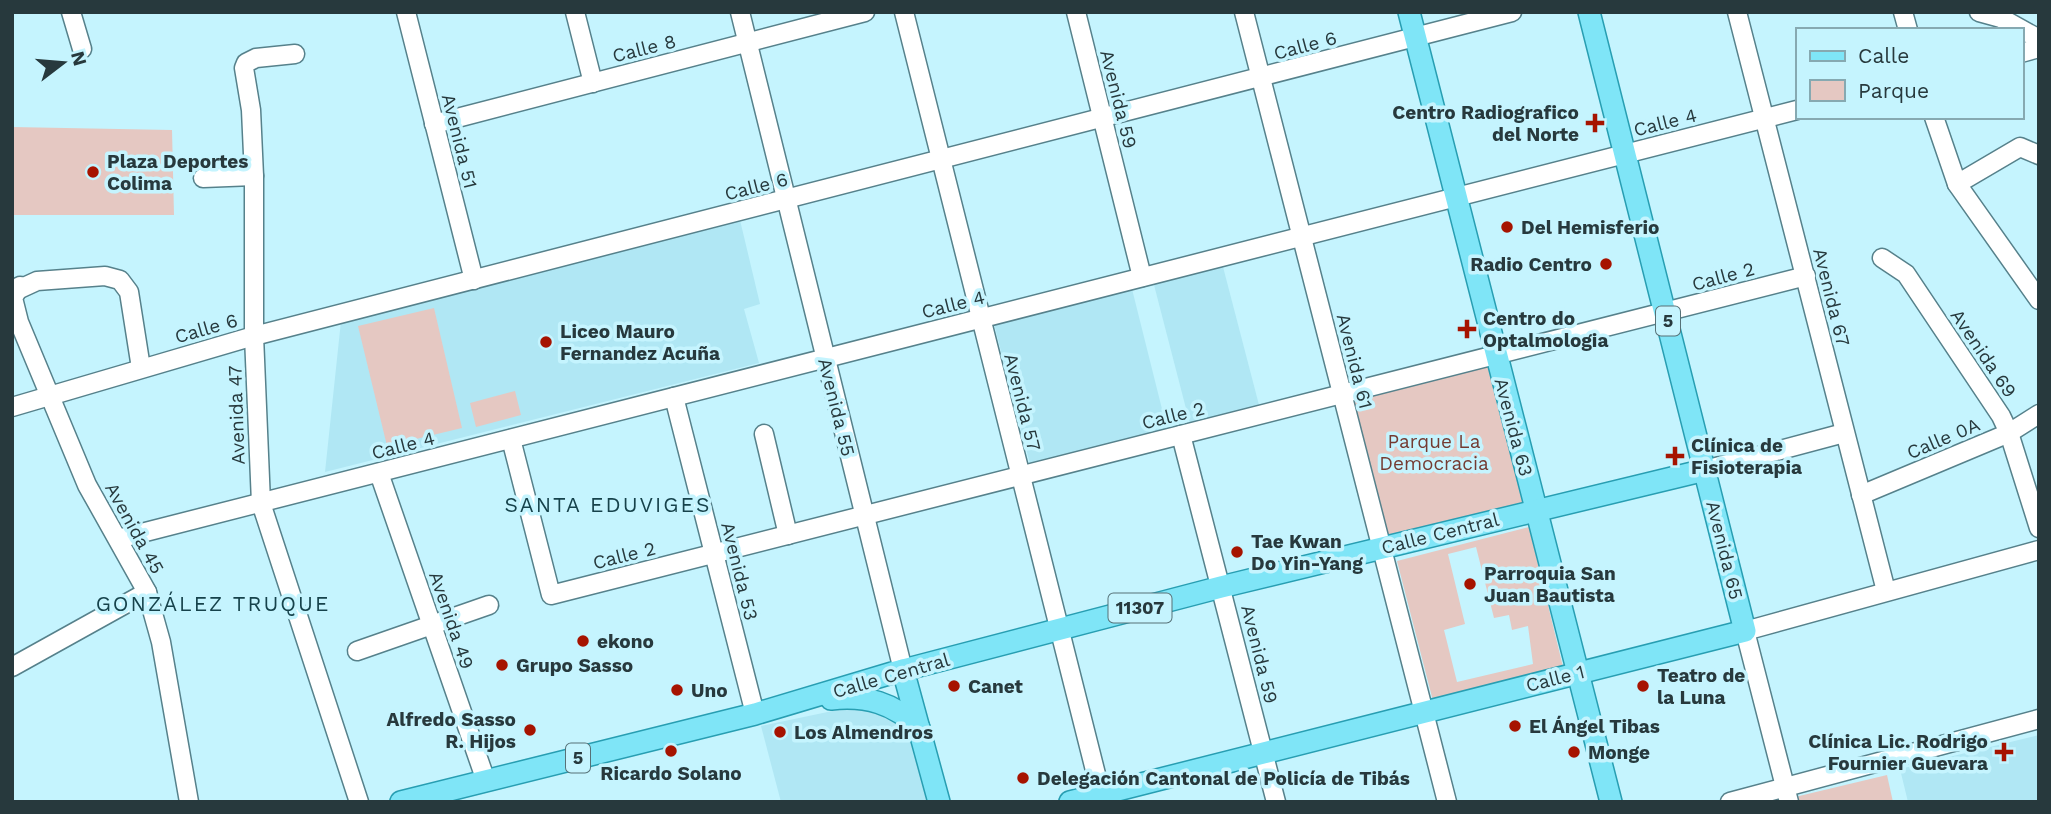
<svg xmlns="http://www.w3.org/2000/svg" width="2051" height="814" font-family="'Work Sans',sans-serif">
  <rect width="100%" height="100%" fill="#c5f4fe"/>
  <!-- built -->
  <g fill="#b0e7f4">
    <path d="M740,220l20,84 -16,5 15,54 -434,109 16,-151z"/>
    <path d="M1222,263l37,142 -69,19 -37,-143z"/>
    <path d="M1132,289l35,140 -137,35 -36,-140z"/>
    <path d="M861,705l35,10 17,19 18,68h-150l-20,-76z"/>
    <path d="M2039,735v67h-131l-8,-33z"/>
  </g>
  <!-- green -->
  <g fill="#e5c8c2" fill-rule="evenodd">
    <path d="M12,127l160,3 2,85h-162z"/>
    <path d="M434,308l28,120 -75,18 -29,-120z"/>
    <path d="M1493,361l35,143 -148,37 -36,-141z"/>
    <path d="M515,391l6,24 -45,12 -6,-24z"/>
    <path d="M1529,527l34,140 -130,34 -36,-140zM1476,547l18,71 15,-3 3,15 16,-4 5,38 -76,18 -13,-52 21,-6 -17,-70z"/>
    <path d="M1887,775l6,27h-97l-1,-5z"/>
  </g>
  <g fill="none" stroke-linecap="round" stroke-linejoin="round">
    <defs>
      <g id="minor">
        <path d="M71,12l11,37"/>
        <path d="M406,12l68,268"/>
        <path d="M575,12l18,71"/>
        <path d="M740,12l163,658"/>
        <path d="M904,12l199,790"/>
        <path d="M1076,12l66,265"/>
        <path d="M1244,12l203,790"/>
        <path d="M1737,12l149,579"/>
        <path d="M1903,12l5,18"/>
        <path d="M1979,12l22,6 38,21"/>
        <path d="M2021,53l18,-5"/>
        <path d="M295,54l-39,4 -10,5 -2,5 7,42 3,66v160l7,167 98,299"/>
        <path d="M1934,117l23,67 82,116"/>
        <path d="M434,124l431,-112"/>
        <path d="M203,178l51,-2"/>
        <path d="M1957,184l63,-37 19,8"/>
        <path d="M1882,258l24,16 95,142 8,17 30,95"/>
        <path d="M20,286l-7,12 6,24 68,163 60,107 14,50 28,160"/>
        <path d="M13,292l24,-11 68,-5 15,4 9,12 12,76"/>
        <path d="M674,397l81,317"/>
        <path d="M12,407l242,-71 1258,-324"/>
        <path d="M764,434l24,101"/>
        <path d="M1181,435l95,367"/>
        <path d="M511,439l40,156 1255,-319"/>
        <path d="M1705,470l139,-37"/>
        <path d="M379,473l107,308"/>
        <path d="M1861,495l148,-62 30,-19"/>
        <path d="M118,539l1679,-429"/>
        <path d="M357,651l132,-46"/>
        <path d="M12,667l135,-75"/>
        <path d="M1730,802l309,-83"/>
        <path d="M1789,802l-44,-171 294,-81"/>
      </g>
      <g id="major">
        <path d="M1409,12l202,790"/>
        <path d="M903,670l36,132"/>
        <path d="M831,699c35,-4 63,4 88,29"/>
        <path d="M401,802l354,-88 137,-41 329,-86 484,-117"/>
        <path d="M1070,802l675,-171 -156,-619"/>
      </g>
    </defs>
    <!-- minor casing -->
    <use href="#minor" stroke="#56818b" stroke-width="21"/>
    <!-- major casing -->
    <use href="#major" stroke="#289eb2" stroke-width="24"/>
    <!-- minor -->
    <use href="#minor" stroke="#fff" stroke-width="18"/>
    <!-- major -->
    <use href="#major" stroke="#7fe5f7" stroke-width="21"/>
  </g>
  <!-- markers -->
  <g fill="#a61300" stroke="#c5f4fe" stroke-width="2.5">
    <path d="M1591.5 112.5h7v7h7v7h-7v7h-7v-7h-7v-7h7z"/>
    <circle cx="93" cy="172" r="7"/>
    <circle cx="1507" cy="227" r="7"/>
    <circle cx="1606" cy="264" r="7"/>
    <path d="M1463.5 318.5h7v7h7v7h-7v7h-7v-7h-7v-7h7z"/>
    <circle cx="546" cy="342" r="7"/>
    <path d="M1671.5 445.5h7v7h7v7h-7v7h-7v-7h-7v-7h7z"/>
    <circle cx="1237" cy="552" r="7"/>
    <circle cx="1470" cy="584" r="7"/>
    <circle cx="583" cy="641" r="7"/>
    <circle cx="502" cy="665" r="7"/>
    <circle cx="954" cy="686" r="7"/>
    <circle cx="1643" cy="686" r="7"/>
    <circle cx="677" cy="690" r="7"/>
    <circle cx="1515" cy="726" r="7"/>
    <circle cx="530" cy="730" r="7"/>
    <circle cx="780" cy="732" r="7"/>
    <circle cx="671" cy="751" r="7"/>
    <circle cx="1574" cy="752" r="7"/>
    <path d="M2000.5 741.5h7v7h7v7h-7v7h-7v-7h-7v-7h7z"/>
    <circle cx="1023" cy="778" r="7"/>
  </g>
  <g text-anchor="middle" stroke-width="7" stroke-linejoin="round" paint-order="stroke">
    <!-- shield labels -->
    <g fill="#c5f4fe" stroke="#567177" stroke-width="2">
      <rect x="1656" y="306.5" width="24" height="29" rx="5"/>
      <rect x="1108.5" y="593.5" width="63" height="29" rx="5"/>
      <rect x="566" y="743.5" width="24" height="29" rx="5"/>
    </g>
    <g font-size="18" font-weight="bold" fill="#27393d">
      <text x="1668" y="327">5</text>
      <text x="1140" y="614">11307</text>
      <text x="578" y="764">5</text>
    </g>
    <!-- street labels -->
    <g font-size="19" fill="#27393d" stroke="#c5f4fe">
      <text transform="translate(1305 45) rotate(-15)" y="7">Calle 6</text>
      <text transform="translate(644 48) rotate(-14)" y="7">Calle 8</text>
      <text transform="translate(1119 99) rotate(76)" y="7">Avenida 59</text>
      <text transform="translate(1665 122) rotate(-14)" y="7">Calle 4</text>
      <text transform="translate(460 141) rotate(76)" y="7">Avenida 51</text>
      <text transform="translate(756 186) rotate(-14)" y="7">Calle 6</text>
      <text transform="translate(1723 276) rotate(-15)" y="7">Calle 2</text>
      <text transform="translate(1832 297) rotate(76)" y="7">Avenida 67</text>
      <text transform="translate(953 304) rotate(-14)" y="7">Calle 4</text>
      <text transform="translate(206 328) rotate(-16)" y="7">Calle 6</text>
      <text transform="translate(1984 353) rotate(56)" y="7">Avenida 69</text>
      <text transform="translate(1355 361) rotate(76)" y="7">Avenida 61</text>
      <text transform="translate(1023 402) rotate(76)" y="7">Avenida 57</text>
      <text transform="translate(837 407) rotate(76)" y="7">Avenida 55</text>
      <text transform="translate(236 415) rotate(-92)" y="7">Avenida 47</text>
      <text transform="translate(1173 415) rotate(-14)" y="7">Calle 2</text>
      <text transform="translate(1514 427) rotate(75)" y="7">Avenida 63</text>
      <text transform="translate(1943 438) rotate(-23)" y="7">Calle 0A</text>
      <text transform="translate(403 445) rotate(-14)" y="7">Calle 4</text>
      <text transform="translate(135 528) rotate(61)" y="7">Avenida 45</text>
      <text transform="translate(1440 533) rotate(-14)" y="7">Calle Central</text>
      <text transform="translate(1725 550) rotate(76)" y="7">Avenida 65</text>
      <text transform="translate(624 555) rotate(-14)" y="7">Calle 2</text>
      <text transform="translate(740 571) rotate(76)" y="7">Avenida 53</text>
      <text transform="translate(452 620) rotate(71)" y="7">Avenida 49</text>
      <text transform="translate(1260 654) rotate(76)" y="7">Avenida 59</text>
      <text transform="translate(891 675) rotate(-16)" y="7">Calle Central</text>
      <text transform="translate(1555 678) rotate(-14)" y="7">Calle 1</text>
    </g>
    <!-- poi labels -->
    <g font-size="19" font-weight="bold" fill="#27393d" stroke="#c5f4fe" text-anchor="start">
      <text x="1579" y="119" text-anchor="end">Centro Radiografico<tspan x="1579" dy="22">del Norte</tspan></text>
      <text x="107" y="168">Plaza Deportes<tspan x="107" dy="22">Colima</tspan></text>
      <text x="1521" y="234">Del Hemisferio</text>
      <text x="1592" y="271" text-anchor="end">Radio Centro</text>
      <text x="1483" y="325">Centro do<tspan x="1483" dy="22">Optalmologia</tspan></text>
      <text x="560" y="338">Liceo Mauro<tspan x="560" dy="22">Fernandez Acuña</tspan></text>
      <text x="1691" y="452">Clínica de<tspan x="1691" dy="22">Fisioterapia</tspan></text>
      <text x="1251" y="548">Tae Kwan<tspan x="1251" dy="22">Do Yin-Yang</tspan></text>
      <text x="1484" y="580">Parroquia San<tspan x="1484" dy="22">Juan Bautista</tspan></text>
      <text x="597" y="648">ekono</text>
      <text x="516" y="672">Grupo Sasso</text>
      <text x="1657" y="682">Teatro de<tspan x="1657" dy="22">la Luna</tspan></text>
      <text x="968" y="693">Canet</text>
      <text x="691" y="697">Uno</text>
      <text x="516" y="726" text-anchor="end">Alfredo Sasso<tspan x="516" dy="22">R. Hijos</tspan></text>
      <text x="1529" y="733">El Ángel Tibas</text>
      <text x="794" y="739">Los Almendros</text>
      <text x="1988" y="748" text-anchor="end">Clínica Lic. Rodrigo<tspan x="1988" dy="22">Fournier Guevara</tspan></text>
      <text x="1588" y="759">Monge</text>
      <text x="671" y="780" text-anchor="middle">Ricardo Solano</text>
      <text x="1037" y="785">Delegación Cantonal de Policía de Tibás</text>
    </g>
    <!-- park labels -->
    <g font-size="19" fill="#743b32" stroke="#c5f4fe">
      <text x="1434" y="448">Parque La<tspan x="1434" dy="22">Democracia</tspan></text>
    </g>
    <!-- neighbourhood labels -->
    <g font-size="21" letter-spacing="2" fill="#16424b" stroke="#c5f4fe">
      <text x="608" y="512">SANTA EDUVIGES</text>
      <text x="213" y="611">GONZÁLEZ TRUQUE</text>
    </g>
  </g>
  <!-- border -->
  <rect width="2051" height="814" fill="none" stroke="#27393d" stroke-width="28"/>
  <!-- legend -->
  <rect x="1796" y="28" width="228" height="91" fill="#c5f4fe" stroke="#86a9b1" stroke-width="2"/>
  <rect x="1810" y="51" width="35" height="10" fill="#7fe5f7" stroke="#86a9b1" stroke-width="2"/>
  <text x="1858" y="63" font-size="21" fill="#27393d">Calle</text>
  <rect x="1810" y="80" width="35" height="21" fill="#e5c8c2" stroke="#86a9b1" stroke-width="2"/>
  <text x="1858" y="98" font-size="21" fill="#27393d">Parque</text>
  <!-- north arrow -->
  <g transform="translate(63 63) rotate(74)" stroke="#c5f4fe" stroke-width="5" paint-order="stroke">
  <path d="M0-5L12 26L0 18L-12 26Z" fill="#27393d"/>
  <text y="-10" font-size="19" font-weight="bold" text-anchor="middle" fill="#27393d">N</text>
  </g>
</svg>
